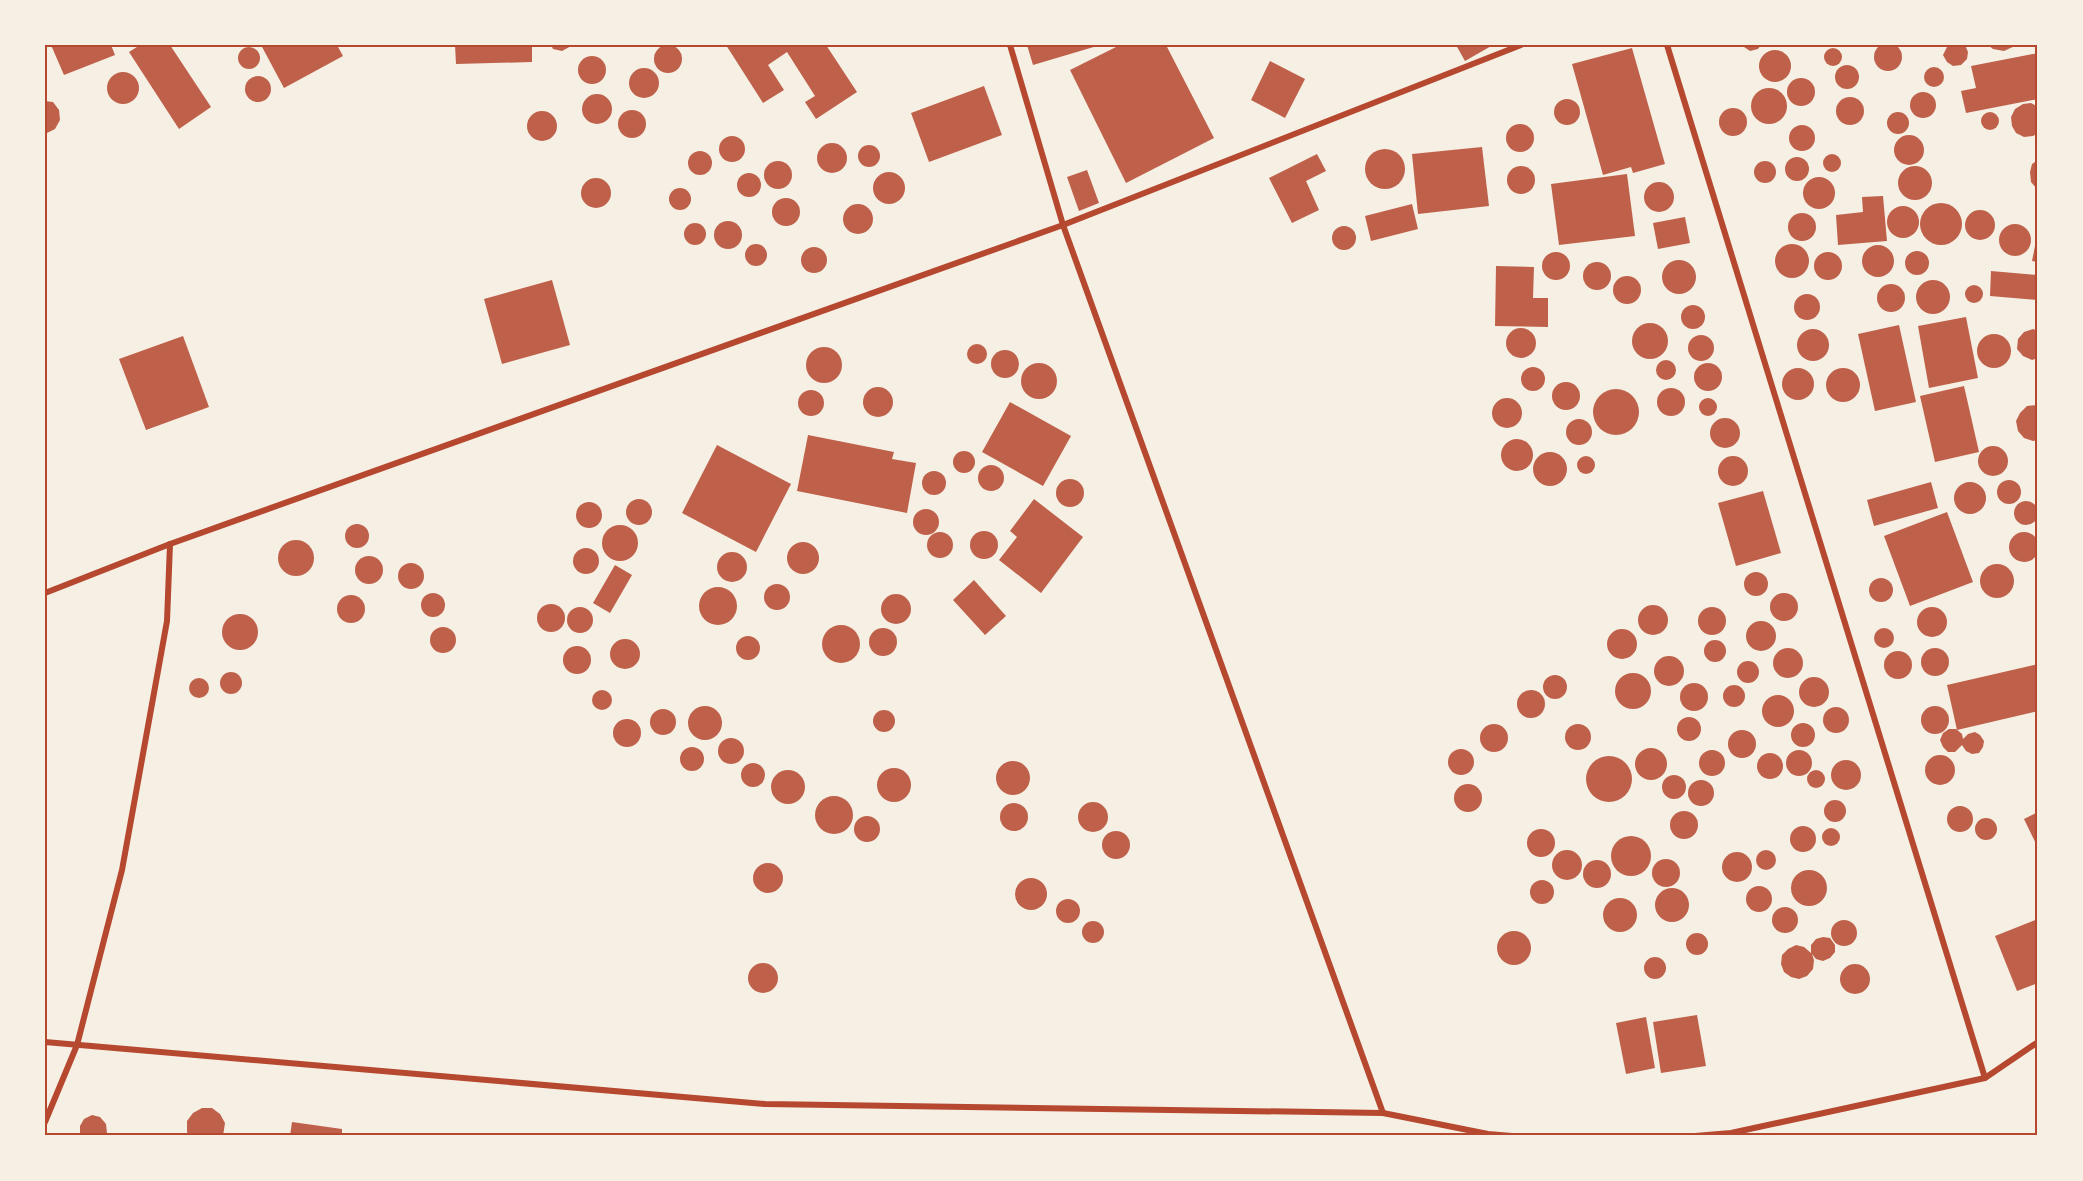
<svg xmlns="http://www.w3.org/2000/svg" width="2083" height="1181" font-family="Barlow,sans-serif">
  <rect width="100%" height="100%" fill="#f6efe4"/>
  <!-- building -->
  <g fill="#bf614a">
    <circle cx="1888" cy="57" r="14"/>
    <path d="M51,45h60l4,10 -51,20z"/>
    <path d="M140,45h30l41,62 -32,22 -50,-77z"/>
    <path d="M261,45h76l6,11 -59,32z"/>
    <path d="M455,45h77v17l-76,2z"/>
    <path d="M551,45h22l-11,6 -9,-2z"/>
    <path d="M726,45h100l31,47 -41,27 -11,-17 10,-6 -28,-44 -19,13 16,25 -21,13z"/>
    <path d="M1027,45h70v1l-64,19z"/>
    <path d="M1120,45h46l48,93 -88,45 -56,-113z"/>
    <path d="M1456,45h37l-28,16z"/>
    <path d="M1741,45h20l-3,4 -8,2z"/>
    <path d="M1948,45h17l3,7 -1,7 -6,6 -8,1 -6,-4 -4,-7z"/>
    <path d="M1988,45h29l-13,6 -11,-2z"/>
    <circle cx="668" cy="59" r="14"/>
    <circle cx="249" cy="58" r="11"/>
    <circle cx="1833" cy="57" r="9"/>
    <path d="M1632,48l33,116 -32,9 -2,-6 -28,8 -31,-111z"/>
    <circle cx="1775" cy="66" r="16"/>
    <path d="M2038,53v46l-72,14 -5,-22 15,-3 -5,-22z"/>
    <circle cx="592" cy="70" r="14"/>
    <path d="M1270,61l35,18 -20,39 -34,-18z"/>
    <circle cx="1847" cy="77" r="12"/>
    <circle cx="1934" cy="77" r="10"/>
    <circle cx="644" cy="83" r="15"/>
    <circle cx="123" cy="88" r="16"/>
    <circle cx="258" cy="89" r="13"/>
    <circle cx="1801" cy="92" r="14"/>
    <path d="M984,86l18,49 -73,27 -18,-49z"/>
    <circle cx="1769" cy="106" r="18"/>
    <circle cx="1923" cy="105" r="13"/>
    <circle cx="597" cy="109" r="15"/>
    <circle cx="1850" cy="111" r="14"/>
    <circle cx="1567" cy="112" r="13"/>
    <path d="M45,101l8,1 6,8 1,10 -5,9 -10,5z"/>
    <path d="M2031,103l7,4v26l-5,3 -9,1 -8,-4 -4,-7 -1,-9 4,-8 8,-5z"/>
    <circle cx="1733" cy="122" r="14"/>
    <circle cx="632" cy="124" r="14"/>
    <circle cx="542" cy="126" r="15"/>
    <circle cx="1990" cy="121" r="9"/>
    <circle cx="1898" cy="123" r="11"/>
    <circle cx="1520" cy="138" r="14"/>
    <circle cx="1802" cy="138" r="13"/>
    <circle cx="1909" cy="150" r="15"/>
    <circle cx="732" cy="149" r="13"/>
    <circle cx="832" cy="158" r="15"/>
    <circle cx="869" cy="156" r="11"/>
    <path d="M1482,147l7,59 -71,8 -6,-60z"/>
    <circle cx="1385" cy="169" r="20"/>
    <circle cx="700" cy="163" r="12"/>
    <path d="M1317,154l9,17 -20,10 13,29 -27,13 -23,-45z"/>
    <circle cx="1832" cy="163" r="9"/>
    <circle cx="1797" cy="169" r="12"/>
    <path d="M2038,160v30l-7,-8 -1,-10 2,-8z"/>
    <circle cx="778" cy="175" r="14"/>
    <circle cx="1765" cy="172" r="11"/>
    <circle cx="1521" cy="180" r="14"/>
    <circle cx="1915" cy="183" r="17"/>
    <path d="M1087,170l12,33 -20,8 -12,-34z"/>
    <circle cx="889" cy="188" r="16"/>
    <circle cx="749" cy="185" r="12"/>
    <path d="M1627,174l8,62 -76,9 -8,-61z"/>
    <circle cx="1819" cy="193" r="16"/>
    <circle cx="596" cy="193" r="15"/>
    <circle cx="1659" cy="197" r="15"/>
    <circle cx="680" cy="199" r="11"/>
    <path d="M1883,196l4,45 -49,4 -2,-30 27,-3 -1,-15z"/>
    <circle cx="786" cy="212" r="14"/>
    <circle cx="1941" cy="224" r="21"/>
    <circle cx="858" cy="219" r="15"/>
    <path d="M1412,204l6,25 -47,12 -6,-25z"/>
    <circle cx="1903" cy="222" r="16"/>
    <circle cx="1980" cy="225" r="15"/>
    <circle cx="1802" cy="227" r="14"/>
    <path d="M1685,217l5,26 -32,6 -5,-26z"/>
    <circle cx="728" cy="235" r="14"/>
    <circle cx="695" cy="234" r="11"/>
    <circle cx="2015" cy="240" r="16"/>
    <circle cx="1344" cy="238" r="12"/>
    <path d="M2037,236h1v26l-6,-1z"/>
    <circle cx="1792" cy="261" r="17"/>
    <circle cx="756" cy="255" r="11"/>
    <circle cx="1878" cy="261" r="16"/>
    <circle cx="814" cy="260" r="13"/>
    <circle cx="1917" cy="263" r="12"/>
    <circle cx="1556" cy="266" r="14"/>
    <circle cx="1828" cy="266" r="14"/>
    <circle cx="1679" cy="277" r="17"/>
    <circle cx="1597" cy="276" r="14"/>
    <path d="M1496,266l38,1 -1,31h15v29l-53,-1z"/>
    <path d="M1991,271l47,4v25l-48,-4z"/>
    <circle cx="1627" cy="290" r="14"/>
    <circle cx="1933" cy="297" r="17"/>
    <path d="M552,280l18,65 -68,19 -18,-65z"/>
    <circle cx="1891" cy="298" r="14"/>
    <circle cx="1974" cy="294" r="9"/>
    <circle cx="1807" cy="307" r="13"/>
    <circle cx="1693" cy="317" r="12"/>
    <path d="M1966,317l12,61 -49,10 -11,-62z"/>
    <circle cx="1650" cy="341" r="18"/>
    <path d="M1899,325l17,77 -41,9 -17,-77z"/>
    <circle cx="1521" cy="343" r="15"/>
    <path d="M2033,329l5,2v27l-6,2 -9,-4 -6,-7 1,-10 6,-7z"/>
    <circle cx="1813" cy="345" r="16"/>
    <circle cx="1994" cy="351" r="17"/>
    <circle cx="1701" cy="348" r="13"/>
    <path d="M183,336l26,71 -63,23 -27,-71z"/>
    <circle cx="977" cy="354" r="10"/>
    <circle cx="824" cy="365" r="18"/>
    <circle cx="1005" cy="364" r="14"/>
    <circle cx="1666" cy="370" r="10"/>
    <circle cx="1708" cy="377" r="14"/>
    <circle cx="1039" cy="381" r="18"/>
    <circle cx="1533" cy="379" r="12"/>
    <circle cx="1843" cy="385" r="17"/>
    <circle cx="1798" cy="384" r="16"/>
    <circle cx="1566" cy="396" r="14"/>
    <path d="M1964,386l15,66 -44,10 -15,-66z"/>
    <circle cx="878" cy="402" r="15"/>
    <circle cx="1671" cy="402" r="14"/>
    <circle cx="1616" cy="412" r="23"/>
    <circle cx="811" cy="403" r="13"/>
    <circle cx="1708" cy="407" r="9"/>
    <circle cx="1507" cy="413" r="15"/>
    <path d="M1010,402l61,34 -28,50 -61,-34z"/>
    <path d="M2038,405v35l-5,1 -9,-3 -6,-7 -2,-10 4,-8 7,-7z"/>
    <circle cx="1725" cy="433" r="15"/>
    <circle cx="1579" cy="432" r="13"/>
    <path d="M808,435l86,17 -2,7 24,4 -9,50 -110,-22z"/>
    <circle cx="1517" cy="455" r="16"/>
    <path d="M717,445l74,39 -35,68 -74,-39z"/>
    <circle cx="1993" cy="461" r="15"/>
    <circle cx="964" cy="462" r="11"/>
    <circle cx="1550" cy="469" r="17"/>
    <circle cx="1586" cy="465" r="9"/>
    <circle cx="1733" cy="471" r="15"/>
    <circle cx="991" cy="478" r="13"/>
    <circle cx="934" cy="483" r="12"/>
    <circle cx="1070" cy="493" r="14"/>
    <circle cx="2009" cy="492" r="12"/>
    <path d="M1931,482l7,26 -64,18 -7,-26z"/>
    <circle cx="1970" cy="498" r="16"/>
    <path d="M1763,491l18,62 -45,13 -18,-63z"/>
    <circle cx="639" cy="512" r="13"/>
    <path d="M1034,499l49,38 -42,56 -42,-33 18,-23 -7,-6z"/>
    <circle cx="2026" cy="513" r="12"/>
    <circle cx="589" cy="515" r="13"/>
    <circle cx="926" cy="522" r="13"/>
    <path d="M1947,512l26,70 -63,24 -26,-70z"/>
    <circle cx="357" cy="536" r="12"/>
    <circle cx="620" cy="543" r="18"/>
    <circle cx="984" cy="545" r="14"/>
    <circle cx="940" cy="545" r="13"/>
    <circle cx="2024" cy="547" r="15"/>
    <circle cx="296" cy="558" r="18"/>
    <circle cx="803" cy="558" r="16"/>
    <circle cx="586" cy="561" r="13"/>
    <circle cx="732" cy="567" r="15"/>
    <circle cx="369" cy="570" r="14"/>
    <circle cx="411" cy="576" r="13"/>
    <circle cx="1997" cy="581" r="17"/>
    <path d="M615,565l17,10 -22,38 -17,-10z"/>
    <circle cx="1756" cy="584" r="12"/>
    <circle cx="1881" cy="590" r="12"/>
    <path d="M974,580l32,36 -21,19 -32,-35z"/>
    <circle cx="777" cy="597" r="13"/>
    <circle cx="718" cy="606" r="19"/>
    <circle cx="1784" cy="607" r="14"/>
    <circle cx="433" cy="605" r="12"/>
    <circle cx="896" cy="609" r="15"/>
    <circle cx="351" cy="609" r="14"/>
    <circle cx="551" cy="618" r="14"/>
    <circle cx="1653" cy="620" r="15"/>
    <circle cx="1712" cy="621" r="14"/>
    <circle cx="1932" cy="622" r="15"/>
    <circle cx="580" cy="620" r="13"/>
    <circle cx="240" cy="632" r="18"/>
    <circle cx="1761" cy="636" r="15"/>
    <circle cx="841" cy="644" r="19"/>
    <circle cx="443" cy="640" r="13"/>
    <circle cx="883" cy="642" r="14"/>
    <circle cx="1884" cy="638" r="10"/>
    <circle cx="1622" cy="644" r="15"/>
    <circle cx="748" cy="648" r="12"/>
    <circle cx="625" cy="654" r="15"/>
    <circle cx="1715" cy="651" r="11"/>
    <circle cx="577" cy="660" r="14"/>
    <circle cx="1788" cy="663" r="15"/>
    <circle cx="1935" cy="662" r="14"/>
    <circle cx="1898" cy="665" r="14"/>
    <circle cx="1669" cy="671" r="15"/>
    <circle cx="1748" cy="672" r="11"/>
    <path d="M2038,664v47l-81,19 -10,-45z"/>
    <circle cx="231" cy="683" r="11"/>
    <circle cx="1633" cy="691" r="18"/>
    <circle cx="1555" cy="687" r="12"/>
    <circle cx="1814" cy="692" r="15"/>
    <circle cx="199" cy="688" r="10"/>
    <circle cx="1694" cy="697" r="14"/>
    <circle cx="1734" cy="696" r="11"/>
    <circle cx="602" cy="700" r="10"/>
    <circle cx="1531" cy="704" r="14"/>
    <circle cx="1778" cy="711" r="16"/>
    <circle cx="705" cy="723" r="17"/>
    <circle cx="1935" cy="720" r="14"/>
    <circle cx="1836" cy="720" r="13"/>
    <circle cx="663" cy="722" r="13"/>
    <circle cx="884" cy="721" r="11"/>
    <circle cx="1689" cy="729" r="12"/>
    <circle cx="627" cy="733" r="14"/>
    <circle cx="1803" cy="735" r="12"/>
    <circle cx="1494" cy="738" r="14"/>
    <circle cx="1578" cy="737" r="13"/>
    <path d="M1949,729h7l6,5 1,5 5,-5 7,-2 5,3 4,6 -1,6 -4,6 -7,1 -6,-3 -4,-6 -7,7h-7l-5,-5 -3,-7 3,-7z"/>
    <circle cx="1742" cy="744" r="14"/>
    <circle cx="731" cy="751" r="13"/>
    <circle cx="692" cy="759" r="12"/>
    <circle cx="1651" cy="764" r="16"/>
    <circle cx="1461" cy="762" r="13"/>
    <circle cx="1712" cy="763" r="13"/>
    <circle cx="1799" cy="763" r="13"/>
    <circle cx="1770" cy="766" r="13"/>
    <circle cx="1940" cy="770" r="15"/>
    <circle cx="1609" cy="779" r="23"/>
    <circle cx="1846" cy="775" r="15"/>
    <circle cx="1013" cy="778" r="17"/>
    <circle cx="753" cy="775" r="12"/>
    <circle cx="894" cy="785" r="17"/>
    <circle cx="788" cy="787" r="17"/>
    <circle cx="1816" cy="779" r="9"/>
    <circle cx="1674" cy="787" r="12"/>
    <circle cx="1701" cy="793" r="13"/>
    <circle cx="1468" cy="798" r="14"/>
    <circle cx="834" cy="815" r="19"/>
    <circle cx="1835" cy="811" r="11"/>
    <circle cx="1093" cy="817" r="15"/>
    <circle cx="1014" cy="817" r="14"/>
    <circle cx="1960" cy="819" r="13"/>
    <circle cx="1684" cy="825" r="14"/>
    <path d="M2038,812v36l-14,-29z"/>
    <circle cx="867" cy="829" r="13"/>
    <circle cx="1986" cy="829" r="11"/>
    <circle cx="1803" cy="839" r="13"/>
    <circle cx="1831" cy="837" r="9"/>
    <circle cx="1541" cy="843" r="14"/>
    <circle cx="1116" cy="845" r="14"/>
    <circle cx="1631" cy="856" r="20"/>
    <circle cx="1567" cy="865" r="15"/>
    <circle cx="1766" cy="860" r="10"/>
    <circle cx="1737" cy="867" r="15"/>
    <circle cx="1666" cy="873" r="14"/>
    <circle cx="1597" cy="874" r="14"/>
    <circle cx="768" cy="878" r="15"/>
    <circle cx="1809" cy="888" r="18"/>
    <circle cx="1031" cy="894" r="16"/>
    <circle cx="1542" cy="892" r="12"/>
    <circle cx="1759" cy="899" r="13"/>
    <circle cx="1672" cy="905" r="17"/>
    <circle cx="1620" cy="915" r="17"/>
    <circle cx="1068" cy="911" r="12"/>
    <circle cx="1785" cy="920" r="13"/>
    <path d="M2038,919v64l-21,8 -22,-55z"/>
    <circle cx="1844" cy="933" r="13"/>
    <circle cx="1093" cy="932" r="11"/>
    <circle cx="1514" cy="948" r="17"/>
    <circle cx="1697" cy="944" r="11"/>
    <path d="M1823,937l7,1 5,7v7l-5,6 -7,3 -7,-2 -4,-5 2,6 -1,9 -6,7 -8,3 -8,-2 -7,-5 -3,-8 1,-9 6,-6 8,-4 8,2 7,6v-8l5,-6z"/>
    <circle cx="1655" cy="968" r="11"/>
    <circle cx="763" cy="978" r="15"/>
    <circle cx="1855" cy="979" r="15"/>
    <path d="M1697,1015l9,51 -45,7 -8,-51z"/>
    <path d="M1646,1017l9,51 -29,6 -10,-51z"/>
    <path d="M202,1108h10l8,6 5,9 -2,13h-34l-2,-4v-11l6,-8z"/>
    <path d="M92,1115l8,2 6,7 1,9 -2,3 -25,-1v-9l4,-7z"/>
    <path d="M292,1122l50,7v7h-52z"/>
  </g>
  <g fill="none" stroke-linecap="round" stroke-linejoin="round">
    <!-- minor -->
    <g stroke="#b5482f" stroke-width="6">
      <path d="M1010,45l53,180 320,888"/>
      <path d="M1667,45l318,1033"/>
      <path d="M45,593l125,-49 893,-319 458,-180"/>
      <path d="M45,1042l720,62 618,9 105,21 24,2"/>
      <path d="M45,1122l32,-77 45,-175 45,-249 3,-77"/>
      <path d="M1695,1136l36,-3 254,-55 53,-36"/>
    </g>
  </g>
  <!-- border -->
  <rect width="2083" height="1181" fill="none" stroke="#f6efe4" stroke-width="93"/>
  <rect x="46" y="46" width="1990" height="1088" fill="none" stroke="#b5482f" stroke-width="2"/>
</svg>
